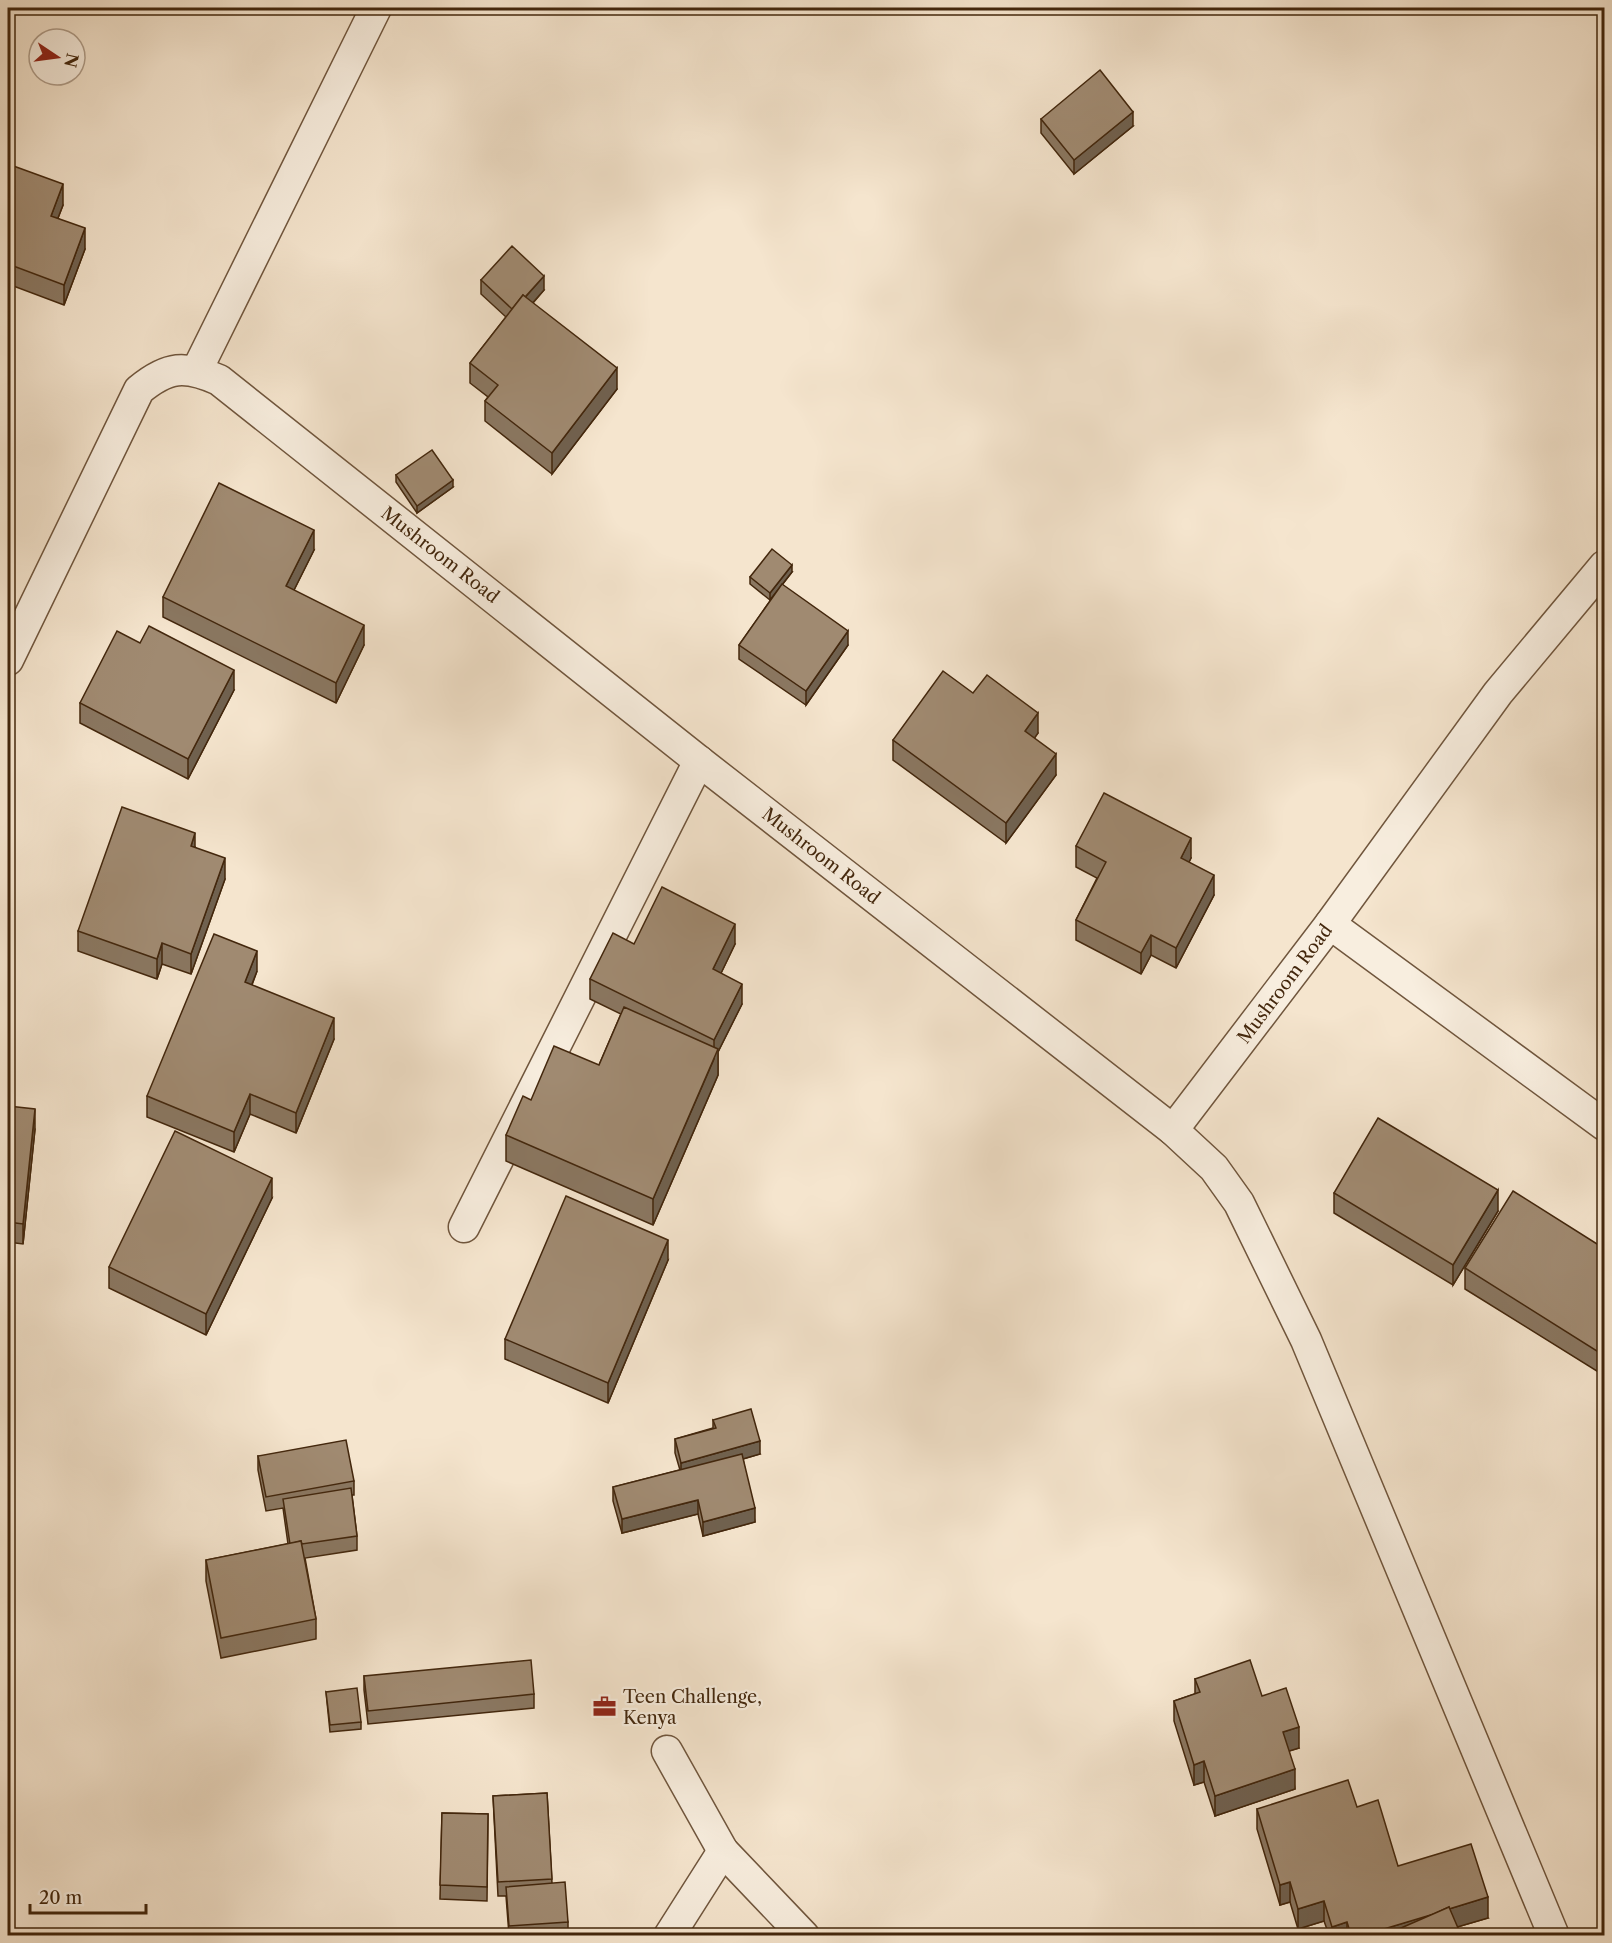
<svg xmlns="http://www.w3.org/2000/svg" width="1612" height="1943" font-family="'Libre Caslon Text',serif">
  <rect width="100%" height="100%" fill="#f5e5ce"/>
  <filter id="stains"><feTurbulence type="fractalNoise" baseFrequency=".00333" numOctaves="4"/><feColorMatrix values="0 0 0 0 .2 0 0 0 0 .09 0 0 0 0 .02 0 0 0 .5 -.17"/></filter>
  <radialGradient id="worn" r=".72"><stop offset=".6" stop-color="#630" stop-opacity="0"/><stop offset="1" stop-color="#630" stop-opacity=".3"/></radialGradient>
  <g fill="none" stroke-linecap="round" stroke-linejoin="round">
    <defs>
      <g id="street">
        <path d="M197,370l179,-362"/>
        <path d="M8,660l131,-270c29,-24 46,-25 80,-10l480,381 474,369 157,-206 168,-231 106,-127"/>
        <path d="M1330,924l274,201"/>
        <path d="M1173,1130l41,38 25,35 67,137 248,596"/>
        <path d="M464,1227l235,-466"/>
        <path d="M667,1751l56,100 81,85"/>
        <path d="M669,1936l54,-85"/>
      </g>
    </defs>
    <!-- street casing -->
    <use href="#street" stroke="#70563d" stroke-width="33"/>
    <!-- street -->
    <use href="#street" stroke="#f8eedf" stroke-width="30"/>
  </g>
  <!-- wall -->
  <g fill="#8a7761" stroke="#43270d" stroke-width="1.5">
    <path d="M1041,119l92,7 -59,48 -33,-41z"/>
    <path d="M8,164l55,41 -5,13 27,31 -21,56 -56,-21z"/>
    <path d="M481,280l63,10 -11,13 84,86 -65,85 -67,-53v-20l3,-4 -18,-14v-20l36,-46 -25,-23z"/>
    <path d="M396,475l57,12 -36,26 -21,-31z"/>
    <path d="M314,550l-20,40 70,55 -28,58 -173,-86v-20z"/>
    <path d="M792,572l-10,13 66,60 -42,60 -67,-46v-14l36,-51 -5,6 -20,-16v-7z"/>
    <path d="M234,690l-46,89 -108,-56v-20z"/>
    <path d="M973,693l65,40 -4,5 22,37 -50,68 -113,-83v-20z"/>
    <path d="M1076,846l115,12 -2,4 25,33 -38,73 -25,-13 -10,19 -65,-34v-20l21,-42 -21,-11z"/>
    <path d="M195,847l30,32 -34,95 -29,-10 -5,15 -79,-28v-20z"/>
    <path d="M634,944h101l-14,29 21,31 -24,48v23l-65,150 -147,-64v-26l25,-35 68,-35 22,-51 -31,-15v-20z"/>
    <path d="M257,971l-5,14 82,54 -38,94 -46,-19 -16,38 -87,-35v-21z"/>
    <path d="M8,1106l27,23 -12,115 -15,-2z"/>
    <path d="M1334,1193l164,18 -45,74 -119,-72z"/>
    <path d="M272,1198l-66,137 -97,-47v-21z"/>
    <path d="M1605,1249v117l-5,7 -135,-84v-21z"/>
    <path d="M668,1260l-60,143 -103,-44v-20z"/>
    <path d="M713,1420l47,34 -17,5 12,63 -52,14 -5,-22 -76,19 -9,-32v-14l67,-17 -5,-17v-14l38,-11z"/>
    <path d="M258,1456l96,25v14h-2l5,41v14l-52,8 11,61v20l-95,19 -15,-77v-21l82,-16 -5,-36 -17,3 -8,-41z"/>
    <path d="M364,1676l170,18v14l-166,16 -4,-34z"/>
    <path d="M1195,1679l67,17 37,52 -10,3 6,38 -80,27 -11,-34 -10,3 -20,-64v-20l21,-7z"/>
    <path d="M326,1692l35,30v7l-31,3z"/>
    <path d="M547,1793l5,90 16,39v13h-59l-3,-39h-8l-5,-100z"/>
    <path d="M1357,1807l41,59 90,52 -31,9 4,8h-132l-5,-14 -26,8 -8,-27 -10,3 -23,-76v-20z"/>
    <path d="M442,1813l46,1 -1,87 -47,-2z"/>
  </g>
  <!-- shaded-wall -->
  <g fill="#70614f" stroke="#43270d" stroke-width="1.5">
    <path d="M1133,112v14l-59,48v-14z"/>
    <path d="M63,184v21l-12,31v-20z"/>
    <path d="M85,228v21l-21,56v-20z"/>
    <path d="M544,276v14l-30,34v-14z"/>
    <path d="M617,368v21l-65,85v-21z"/>
    <path d="M453,480v7l-36,26v-7z"/>
    <path d="M314,530v20l-28,56v-20z"/>
    <path d="M792,565v7l-22,28v-7z"/>
    <path d="M364,625v20l-28,58v-20z"/>
    <path d="M848,631v14l-42,60v-14z"/>
    <path d="M234,670v20l-46,89v-20z"/>
    <path d="M1038,713v20l-13,19v-21z"/>
    <path d="M1056,754v21l-50,68v-20z"/>
    <path d="M195,833v21l-4,-8z"/>
    <path d="M1191,838v20l-10,20v-20z"/>
    <path d="M225,858v21l-34,95v-20z"/>
    <path d="M1214,875v20l-38,73v-20z"/>
    <path d="M735,924v20l-22,46v-21z"/>
    <path d="M1151,935v20l-10,19v-21z"/>
    <path d="M162,943v21l-5,15v-20z"/>
    <path d="M257,951v20l-12,31v-20z"/>
    <path d="M742,984v20l-24,48v23l-65,150v-26l61,-140v-19z"/>
    <path d="M334,1018v21l-38,94v-20z"/>
    <path d="M250,1094v20l-16,38v-20z"/>
    <path d="M35,1109v20l-12,115v-20z"/>
    <path d="M272,1178v20l-66,137v-21z"/>
    <path d="M1498,1190v21l-45,74v-20z"/>
    <path d="M668,1240v20l-60,143v-20z"/>
    <path d="M1605,1346v20l-5,7v-20z"/>
    <path d="M760,1441v13l-79,23v-14z"/>
    <path d="M698,1500v14l-76,19v-14z"/>
    <path d="M755,1508v14l-52,14v-14z"/>
    <path d="M1299,1727v21l-16,5v-21z"/>
    <path d="M1204,1761v21l-10,3v-20z"/>
    <path d="M1295,1769v20l-80,27v-20z"/>
    <path d="M1290,1882v20l-10,3v-20z"/>
    <path d="M1488,1897v21l-58,17h-66z"/>
    <path d="M1324,1901v20l-26,8v-20z"/>
    <path d="M1347,1922v13h-15v-8z"/>
  </g>
  <!-- building -->
  <g fill="#a08a71" stroke="#43270d" stroke-width="1.5">
    <path d="M1100,70l33,42 -59,48 -33,-41z"/>
    <path d="M8,164l55,20 -12,32 34,12 -21,57 -56,-21z"/>
    <path d="M512,246l32,30 -19,21 -2,-2 -11,14 -31,-29z"/>
    <path d="M523,295l94,73 -65,85 -67,-52 13,-16 -28,-22z"/>
    <path d="M432,450l21,30 -36,26 -21,-31z"/>
    <path d="M219,483l95,47 -28,56 78,39 -28,58 -173,-86z"/>
    <path d="M772,549l20,16 -22,28 -20,-16z"/>
    <path d="M782,584l66,47 -42,60 -67,-46z"/>
    <path d="M149,626l85,44 -46,89 -108,-56 37,-72 23,12z"/>
    <path d="M943,671l30,22 14,-18 51,38 -13,18 31,23 -50,69 -113,-83z"/>
    <path d="M1104,793l87,45 -10,20 33,17 -38,73 -25,-13 -10,18 -65,-33 30,-58 -30,-16z"/>
    <path d="M122,807l73,26 -4,13 34,12 -34,96 -29,-11 -5,16 -79,-28z"/>
    <path d="M662,887l73,37 -22,45 29,15 -28,56 -124,-61 23,-46 21,11z"/>
    <path d="M214,934l43,17 -12,31 89,36 -38,95 -46,-19 -16,38 -87,-36z"/>
    <path d="M624,1007l94,42 -65,150 -147,-64 17,-39 8,4 23,-54 45,19z"/>
    <path d="M8,1106l27,3 -12,115 -15,-2z"/>
    <path d="M1378,1118l120,72 -45,75 -119,-72z"/>
    <path d="M175,1131l97,47 -66,136 -97,-47z"/>
    <path d="M1513,1191l92,58v97l-5,7 -135,-85z"/>
    <path d="M566,1196l102,44 -60,143 -103,-44z"/>
    <path d="M751,1409l9,32 -79,22 -6,-24 41,-11 -3,-8z"/>
    <path d="M346,1440l8,41 -88,16 -8,-41z"/>
    <path d="M742,1454l13,54 -52,14 -5,-22 -76,19 -9,-32z"/>
    <path d="M351,1488l6,48 -55,8 -1,-3 -11,3 -7,-45z"/>
    <path d="M301,1541l15,78 -95,19 -15,-78z"/>
    <path d="M531,1660l3,34 -166,17 -4,-35z"/>
    <path d="M1250,1660l12,36 24,-8 13,39 -16,5 12,37 -80,27 -11,-35 -10,4 -20,-64 26,-9 -5,-13z"/>
    <path d="M357,1688l4,34 -31,3 -4,-33z"/>
    <path d="M1348,1780l9,27 21,-7 20,66 73,-22 17,53 -39,12v-2l-15,7 -70,21h-13l-4,-13 -15,5 -8,-26 -26,8 -8,-27 -10,3 -23,-76z"/>
    <path d="M547,1793l5,86 -54,3 -5,-86z"/>
    <path d="M442,1813l46,1 -1,73 -47,-2z"/>
    <path d="M565,1882l3,40 -59,4 -3,-39z"/>
    <path d="M1449,1907l12,28h-76z"/>
  </g>
  <!-- icons -->
  <defs>
    <symbol id="office-bare" viewBox="-9 -9 18 18"><path d="M-6-3h4V-5.5h4V-3h4V5H-6ZM-1-4.5V-3h2v-1.5ZM-6 0V1H6V0Z" fill="#8f2418" stroke="#f8eedf" stroke-width="2.5" paint-order="stroke"/></symbol>
  </defs>
  <g fill-rule="evenodd">
    <use href="#office-bare" x="588" y="1690" width="33" height="33"/>
  </g>
  <g text-anchor="middle" stroke-width="4.5" stroke-linejoin="round" paint-order="stroke">
    <!-- street labels -->
    <g font-size="18" fill="#43270d" stroke="#f8eedf">
      <text transform="translate(440 555) rotate(38)" y="6">Mushroom Road</text>
      <text transform="translate(821 856) rotate(38)" y="6">Mushroom Road</text>
      <text transform="translate(1285 984) rotate(-53)" y="6">Mushroom Road</text>
    </g>
    <!-- poi labels -->
    <g font-size="18" fill="#43270d" stroke="#f8eedf" text-anchor="start">
      <text x="623" y="1703">Teen Challenge,<tspan x="623" dy="21">Kenya</tspan></text>
    </g>
  </g>
  <!-- margin -->
  <rect width="1612" height="1943" fill="none" stroke="#f5e5ce" stroke-width="30"/>
  <rect x="9" y="9" width="1594" height="1925" fill="none" stroke="#43270d" stroke-width="3"/>
  <rect x="15" y="15" width="1582" height="1913" fill="none" stroke="#43270d" stroke-width="1.5"/>
  <!-- north arrow -->
  <g transform="translate(57 57) rotate(103)"><circle r="28" fill="#f8eedf" stroke="#b09e8b" stroke-width="1.5"/>
  <path d="M0-4.5L10 22L0 15L-10 22Z" fill="#8f2418"/>
  <text y="-9" font-size="16" font-weight="bold" text-anchor="middle" fill="#43270d">N</text>
  </g>
  <!-- scale -->
  <path d="M30 1904v9h116v-9" fill="none" stroke="#43270d" stroke-width="3"/>
  <text x="39" y="1904" font-size="18" fill="#43270d" stroke="#f8eedf" stroke-width="4.5" paint-order="stroke">20 m</text>
  <rect width="100%" height="100%" filter="url(#stains)"/>
  <rect width="100%" height="100%" fill="url(#worn)"/>
</svg>
